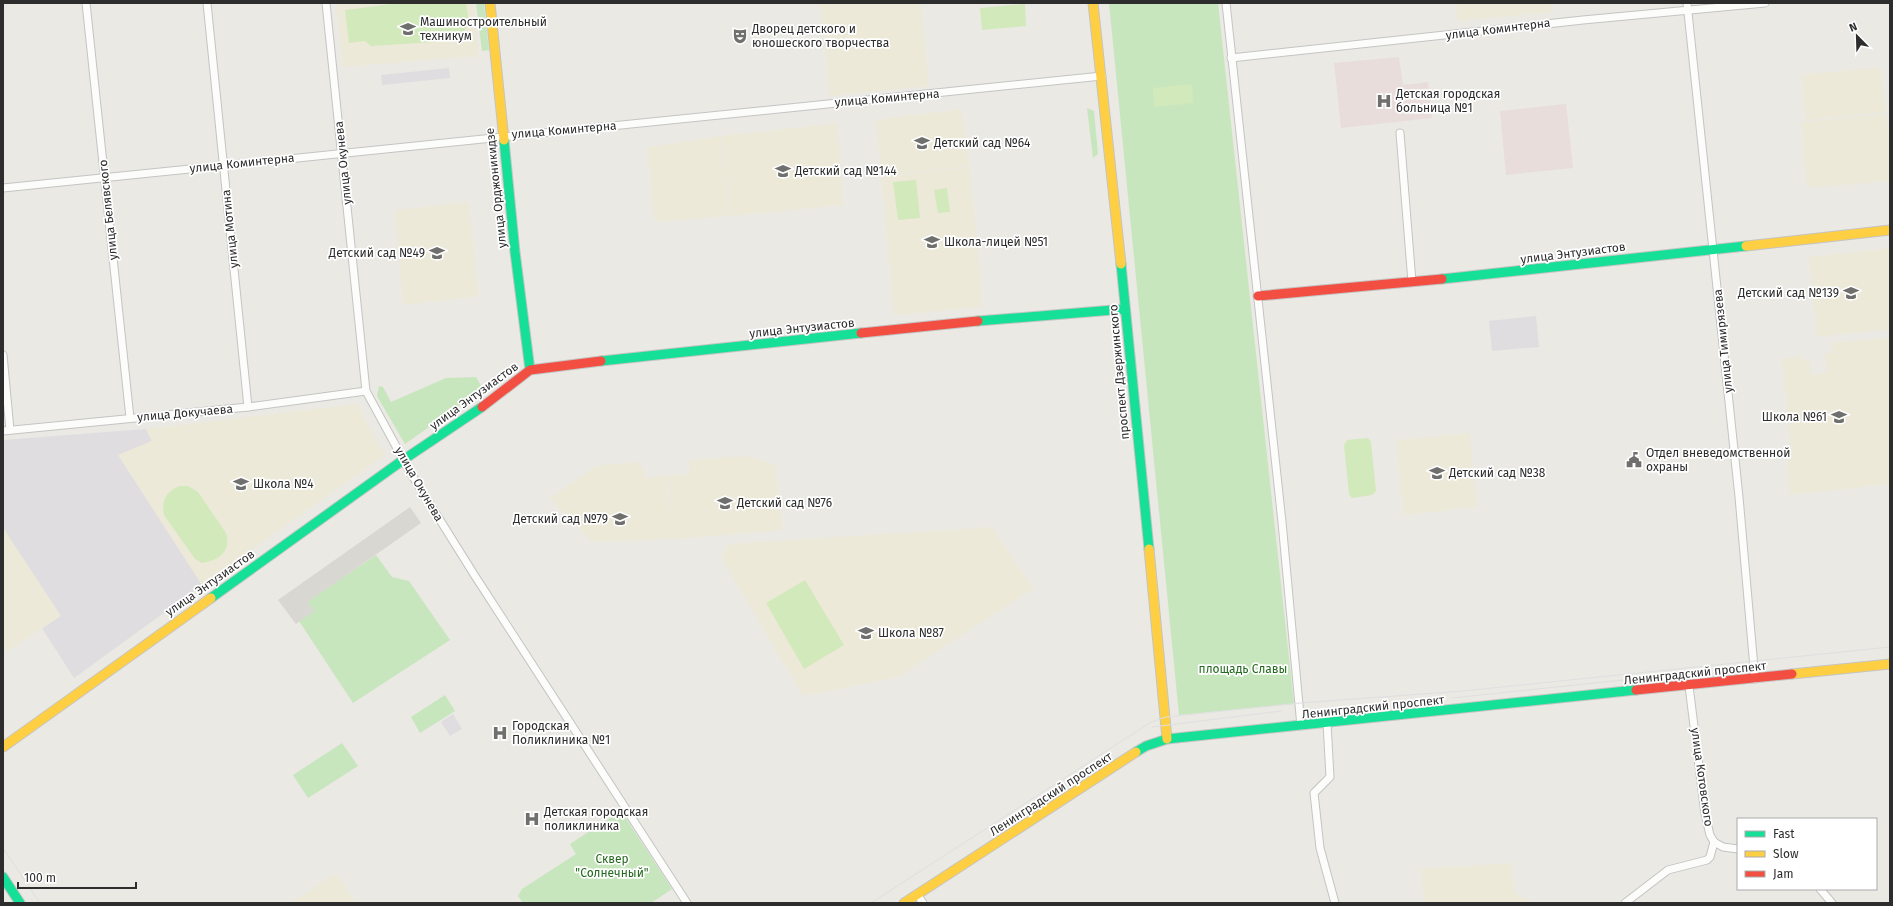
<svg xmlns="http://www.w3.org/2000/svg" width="1893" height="906" font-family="'Fira Sans',sans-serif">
  <rect width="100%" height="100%" fill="#eae9e4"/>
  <!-- industrial -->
  <g fill="#dfdddf">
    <path d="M449,68l1,10 -68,7 -1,-10z"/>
    <path d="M1536,316l3,31 -47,4 -3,-30z"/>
    <path d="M146,429l6,12 -33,14 83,130 -128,93 -32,-50 18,-13 -57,-87v-88z"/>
    <path d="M453,714l9,15 -12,7 -9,-14z"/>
  </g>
  <!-- education -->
  <g fill="#ede9d9">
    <path d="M336,3h137l6,53 -136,11z"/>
    <path d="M819,3h102l8,83 -99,10z"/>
    <path d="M1456,3h95l1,9 -94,9z"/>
    <path d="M1880,67l6,45 -80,8 -5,-45z"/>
    <path d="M961,109l9,57 -89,10 -5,-56z"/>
    <path d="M1886,114l4,28v39l-83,7 -6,-66z"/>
    <path d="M838,123l5,82 -112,11 -10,-80z"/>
    <path d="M720,136l10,80 -72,6 -4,-4 -7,-71z"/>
    <path d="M970,167l13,140 -89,8 -13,-138z"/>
    <path d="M469,202l10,94 -76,9 -8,-95z"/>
    <path d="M1890,248v81l-73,8 -8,-80z"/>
    <path d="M1890,337v147l-100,11 -3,-35 5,-1 -10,-100 20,-3 1,5 6,-1 2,14 16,-1 -2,-20h8l-1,-10z"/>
    <path d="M357,404l28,51 -183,130 -84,-130 34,-14 -6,-12z"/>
    <path d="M1470,433l7,74 -74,8 -7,-75z"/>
    <path d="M746,456l29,9 8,65 -108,9 -8,-63 23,-2 -1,-14z"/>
    <path d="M639,462l8,16 18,-3 10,64 -83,3 -42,-44 48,-33z"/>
    <path d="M992,527l41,62 -135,88 -95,19 -82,-138 8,-14z"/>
    <path d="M3,528l58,88 -58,38z"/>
    <path d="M1512,863l2,30 19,10h-109l-3,-34z"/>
    <path d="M336,873l20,30h-65z"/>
  </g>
  <!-- medical -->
  <g fill="#e8ddda">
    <path d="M1399,57l4,28 25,-3 4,36 -91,10 -7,-65z"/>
    <path d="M1566,104l7,64 -67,7 -6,-64z"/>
  </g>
  <!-- green -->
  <g fill="#c8e6be">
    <path d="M476,3h8l5,47 -7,1z"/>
    <path d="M1109,3h109l76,701 -115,11z"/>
    <path d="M1087,108l7,3 4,43 -5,4z"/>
    <path d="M476,377l7,12 -78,55 -28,-48 2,-10 4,1 8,15 55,-24z"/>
    <path d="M376,555l16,22 17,4 41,59 -97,63 -54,-82 15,-10 -7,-9z"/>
    <path d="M445,695l10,16 -35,22 -9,-16z"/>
    <path d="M342,743l16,23 -50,32 -15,-23z"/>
    <path d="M616,814h7l49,75 -21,14h-128l-5,-7 4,-7 54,-35 -6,-10z"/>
  </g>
  <!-- pitch -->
  <g fill="#d2e9bc">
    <path d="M399,3h67l3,21 -7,10 -12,7 -79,5 -6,-5 -16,2 -4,-33z"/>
    <path d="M1025,4l1,22 -44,4 -2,-22z"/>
    <path d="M1192,84l1,19 -39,4 -1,-19z"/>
    <path d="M916,180l4,38 -22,2 -5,-38z"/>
    <path d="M947,188l3,24 -12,1 -4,-23z"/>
    <path d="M1368,438l3,4 5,49 -4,4 -20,3 -3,-4 -5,-49 3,-5z"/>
    <path d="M179,486h9l10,6 28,41c6,18 -8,28 -24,30l-7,-4 -31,-44c-3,-15 2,-23 15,-29z"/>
    <path d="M805,580l39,65 -40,24 -38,-66z"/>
  </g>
  <!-- plaza -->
  <path fill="#d8d7d2" d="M410,507l11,16 -113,79 6,9 -18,13 -18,-24z"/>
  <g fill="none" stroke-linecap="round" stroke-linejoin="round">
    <defs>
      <g id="street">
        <path d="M86,3l44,415"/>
        <path d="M207,3l41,404"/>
        <path d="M326,3l40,388 44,81 65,104 212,327"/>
        <path d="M1226,3l56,519 19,204"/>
        <path d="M1687,3l52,494 16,182"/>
        <path d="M1231,58l352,-38 182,-17"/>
        <path d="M1400,133l12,149"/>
        <path d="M3,188l1099,-112"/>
        <path d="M3,355l7,75"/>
        <path d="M3,431l245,-24 118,-16"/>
        <path d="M1689,686l16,128 5,21 4,7 9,5 15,2"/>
        <path d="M1327,723l3,54 -16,16 6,55 15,55"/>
        <path d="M1820,889l12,14"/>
        <path d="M917,894l6,9"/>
        <path d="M1625,903l43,-33 39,-10 3,-3 4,-15"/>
      </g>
      <g id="fast">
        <path d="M504,140l11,112 15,118"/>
        <path d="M1121,264l28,285"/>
        <path d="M1442,279l304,-33"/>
        <path d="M978,321l147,-12"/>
        <path d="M601,361l260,-28"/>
        <path d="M211,598l192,-138 79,-53"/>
        <path d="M1136,752l10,-6 21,-7 469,-49"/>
        <path d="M3,877l17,26"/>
      </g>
      <g id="slow">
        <path d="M490,3l14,137"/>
        <path d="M1093,3l28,261"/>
        <path d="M1746,246l144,-16"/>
        <path d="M1149,549l18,190"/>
        <path d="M1792,674l98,-10"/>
        <path d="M3,747l208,-149"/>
        <path d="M904,903l232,-151"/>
      </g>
      <g id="jam">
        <path d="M1258,296l184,-17"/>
        <path d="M861,333l117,-12"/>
        <path d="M482,407l48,-37 71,-9"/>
        <path d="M1636,690l156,-16"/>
      </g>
    </defs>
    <!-- street casing -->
    <use href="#street" stroke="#c4c4c4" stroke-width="9"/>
    <!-- fast casing -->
    <use href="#fast" stroke="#c4c4c4" stroke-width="11"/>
    <!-- slow casing -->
    <use href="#slow" stroke="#c4c4c4" stroke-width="11"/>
    <!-- jam casing -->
    <use href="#jam" stroke="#c4c4c4" stroke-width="11"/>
    <!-- street -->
    <use href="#street" stroke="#fcfcfb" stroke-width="7"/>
    <!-- fast -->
    <use href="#fast" stroke="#16e098" stroke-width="9"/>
    <!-- slow -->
    <use href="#slow" stroke="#ffcf43" stroke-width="9"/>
    <!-- jam -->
    <use href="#jam" stroke="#f24e42" stroke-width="9"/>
    <!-- tram -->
    <g stroke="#dfdfe0" stroke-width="1">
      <path d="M1452,698l237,-25"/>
      <path d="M1152,727l129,-16"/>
      <path d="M3,848l37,55"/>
      <path d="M871,903l280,-181 15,-5 134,-14 163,-12 427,-44"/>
    </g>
  </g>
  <!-- icons -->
  <defs>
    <symbol id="university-bare" viewBox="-9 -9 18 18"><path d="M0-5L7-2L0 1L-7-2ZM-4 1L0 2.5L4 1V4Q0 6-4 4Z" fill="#6f6f6d" stroke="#fff" stroke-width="2.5" paint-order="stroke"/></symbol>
    <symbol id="theatre-bare" viewBox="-9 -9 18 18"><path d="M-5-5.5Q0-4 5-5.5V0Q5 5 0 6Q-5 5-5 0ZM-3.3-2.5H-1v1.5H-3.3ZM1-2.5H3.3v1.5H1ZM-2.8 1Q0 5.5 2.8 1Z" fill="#6f6f6d" stroke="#fff" stroke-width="2.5" paint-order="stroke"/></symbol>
    <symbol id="hospital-bare" viewBox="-9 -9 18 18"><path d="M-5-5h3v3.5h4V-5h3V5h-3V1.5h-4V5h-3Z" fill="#6f6f6d" stroke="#fff" stroke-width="2.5" paint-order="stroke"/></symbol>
    <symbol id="school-bare" viewBox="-9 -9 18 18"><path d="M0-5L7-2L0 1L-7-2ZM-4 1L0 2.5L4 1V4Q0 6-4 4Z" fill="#6f6f6d" stroke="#fff" stroke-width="2.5" paint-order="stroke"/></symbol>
    <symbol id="civic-bare" viewBox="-9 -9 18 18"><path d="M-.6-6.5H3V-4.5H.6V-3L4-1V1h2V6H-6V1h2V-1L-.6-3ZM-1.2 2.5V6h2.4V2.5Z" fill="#6f6f6d" stroke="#fff" stroke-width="2.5" paint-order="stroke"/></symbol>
  </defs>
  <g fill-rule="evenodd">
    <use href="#university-bare" x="397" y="18" width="22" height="22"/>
    <use href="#theatre-bare" x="729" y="25" width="22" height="22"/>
    <use href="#hospital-bare" x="1373" y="90" width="22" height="22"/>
    <use href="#school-bare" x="911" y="132" width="22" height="22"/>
    <use href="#school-bare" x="772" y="160" width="22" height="22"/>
    <use href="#school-bare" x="921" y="231" width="22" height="22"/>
    <use href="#school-bare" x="426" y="242" width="22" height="22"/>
    <use href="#school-bare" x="1840" y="282" width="22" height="22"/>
    <use href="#school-bare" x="1828" y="406" width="22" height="22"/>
    <use href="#civic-bare" x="1623" y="449" width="22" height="22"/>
    <use href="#school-bare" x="1426" y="462" width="22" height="22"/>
    <use href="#school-bare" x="230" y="473" width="22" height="22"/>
    <use href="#school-bare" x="714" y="492" width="22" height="22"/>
    <use href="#school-bare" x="609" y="508" width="22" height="22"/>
    <use href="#school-bare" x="855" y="622" width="22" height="22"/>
    <use href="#hospital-bare" x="489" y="722" width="22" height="22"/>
    <use href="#hospital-bare" x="521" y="808" width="22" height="22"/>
  </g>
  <g text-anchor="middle" stroke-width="3.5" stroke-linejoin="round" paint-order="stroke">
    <!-- poi labels -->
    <g font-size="12" fill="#2d2d2d" stroke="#fff" text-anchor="start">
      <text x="420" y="26">Машиностроительный<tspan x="420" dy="14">техникум</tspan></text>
      <text x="752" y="33">Дворец детского и<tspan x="752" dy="14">юношеского творчества</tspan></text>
      <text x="1396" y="98">Детская городская<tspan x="1396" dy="14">больница №1</tspan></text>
      <text x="934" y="147">Детский сад №64</text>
      <text x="795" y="175">Детский сад №144</text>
      <text x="944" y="246">Школа-лицей №51</text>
      <text x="425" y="257" text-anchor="end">Детский сад №49</text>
      <text x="1839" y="297" text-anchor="end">Детский сад №139</text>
      <text x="1827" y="421" text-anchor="end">Школа №61</text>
      <text x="1646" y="457">Отдел вневедомственной<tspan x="1646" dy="14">охраны</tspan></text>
      <text x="1449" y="477">Детский сад №38</text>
      <text x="253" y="488">Школа №4</text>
      <text x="737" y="507">Детский сад №76</text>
      <text x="608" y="523" text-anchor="end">Детский сад №79</text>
      <text x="878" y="637">Школа №87</text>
      <text x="512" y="730">Городская<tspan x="512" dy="14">Поликлиника №1</tspan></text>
      <text x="544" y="816">Детская городская<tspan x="544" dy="14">поликлиника</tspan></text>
    </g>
    <!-- street labels -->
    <g font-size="12" fill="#2d2d2d" stroke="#fff">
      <text transform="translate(1498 29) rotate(-7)" y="4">улица Коминтерна</text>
      <text transform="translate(887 98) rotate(-5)" y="4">улица Коминтерна</text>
      <text transform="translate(564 130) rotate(-5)" y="4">улица Коминтерна</text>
      <text transform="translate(242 163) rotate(-6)" y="4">улица Коминтерна</text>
      <text transform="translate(343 163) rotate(-96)" y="4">улица Окунева</text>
      <text transform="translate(496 188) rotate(-96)" y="4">улица Орджоникидзе</text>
      <text transform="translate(108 210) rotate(-96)" y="4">улица Белявского</text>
      <text transform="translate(230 229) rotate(-96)" y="4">улица Мотина</text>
      <text transform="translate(1573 253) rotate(-7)" y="4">улица Энтузиастов</text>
      <text transform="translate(802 328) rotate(-6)" y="4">улица Энтузиастов</text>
      <text transform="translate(1723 341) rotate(-96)" y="4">улица Тимирязева</text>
      <text transform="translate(1119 372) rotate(-95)" y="4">проспект Дзержинского</text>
      <text transform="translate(474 396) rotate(-36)" y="4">улица Энтузиастов</text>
      <text transform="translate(185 413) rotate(-5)" y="4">улица Докучаева</text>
      <text transform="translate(419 484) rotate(60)" y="4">улица Окунева</text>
      <text transform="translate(210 583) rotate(-35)" y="4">улица Энтузиастов</text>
      <text transform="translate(1695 673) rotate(-6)" y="4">Ленинградский проспект</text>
      <text transform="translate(1373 707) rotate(-6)" y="4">Ленинградский проспект</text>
      <text transform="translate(1702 777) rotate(82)" y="4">улица Котовского</text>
      <text transform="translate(1051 794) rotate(-33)" y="4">Ленинградский проспект</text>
    </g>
    <!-- park labels -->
    <g font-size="12" fill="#236a1d" stroke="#fff">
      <text x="1243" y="673">площадь Славы</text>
      <text x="612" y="863">Сквер<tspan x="612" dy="14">"Солнечный"</tspan></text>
    </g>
  </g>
  <!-- border -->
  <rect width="1893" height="906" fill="none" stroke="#2d2d2d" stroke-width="8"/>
  <!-- legend -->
  <rect x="1737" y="818" width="140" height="72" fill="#ffffff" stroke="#ababab"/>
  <rect x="1745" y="831" width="20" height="6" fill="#16e098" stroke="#ababab"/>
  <text x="1773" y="838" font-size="12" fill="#2d2d2d">Fast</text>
  <rect x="1745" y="851" width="20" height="6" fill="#ffcf43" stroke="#ababab"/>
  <text x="1773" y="858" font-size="12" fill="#2d2d2d">Slow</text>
  <rect x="1745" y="871" width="20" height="6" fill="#f24e42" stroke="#ababab"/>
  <text x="1773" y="878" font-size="12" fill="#2d2d2d">Jam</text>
  <!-- north arrow -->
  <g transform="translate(1857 36) rotate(337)" stroke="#ffffff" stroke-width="3" paint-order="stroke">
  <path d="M0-3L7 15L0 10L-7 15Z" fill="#2d2d2d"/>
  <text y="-6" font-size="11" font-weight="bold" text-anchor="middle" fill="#2d2d2d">N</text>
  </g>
  <!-- scale -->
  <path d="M18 882v6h118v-6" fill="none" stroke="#2d2d2d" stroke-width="2"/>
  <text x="24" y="882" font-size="12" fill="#2d2d2d" stroke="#ffffff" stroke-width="3" paint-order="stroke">100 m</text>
</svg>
